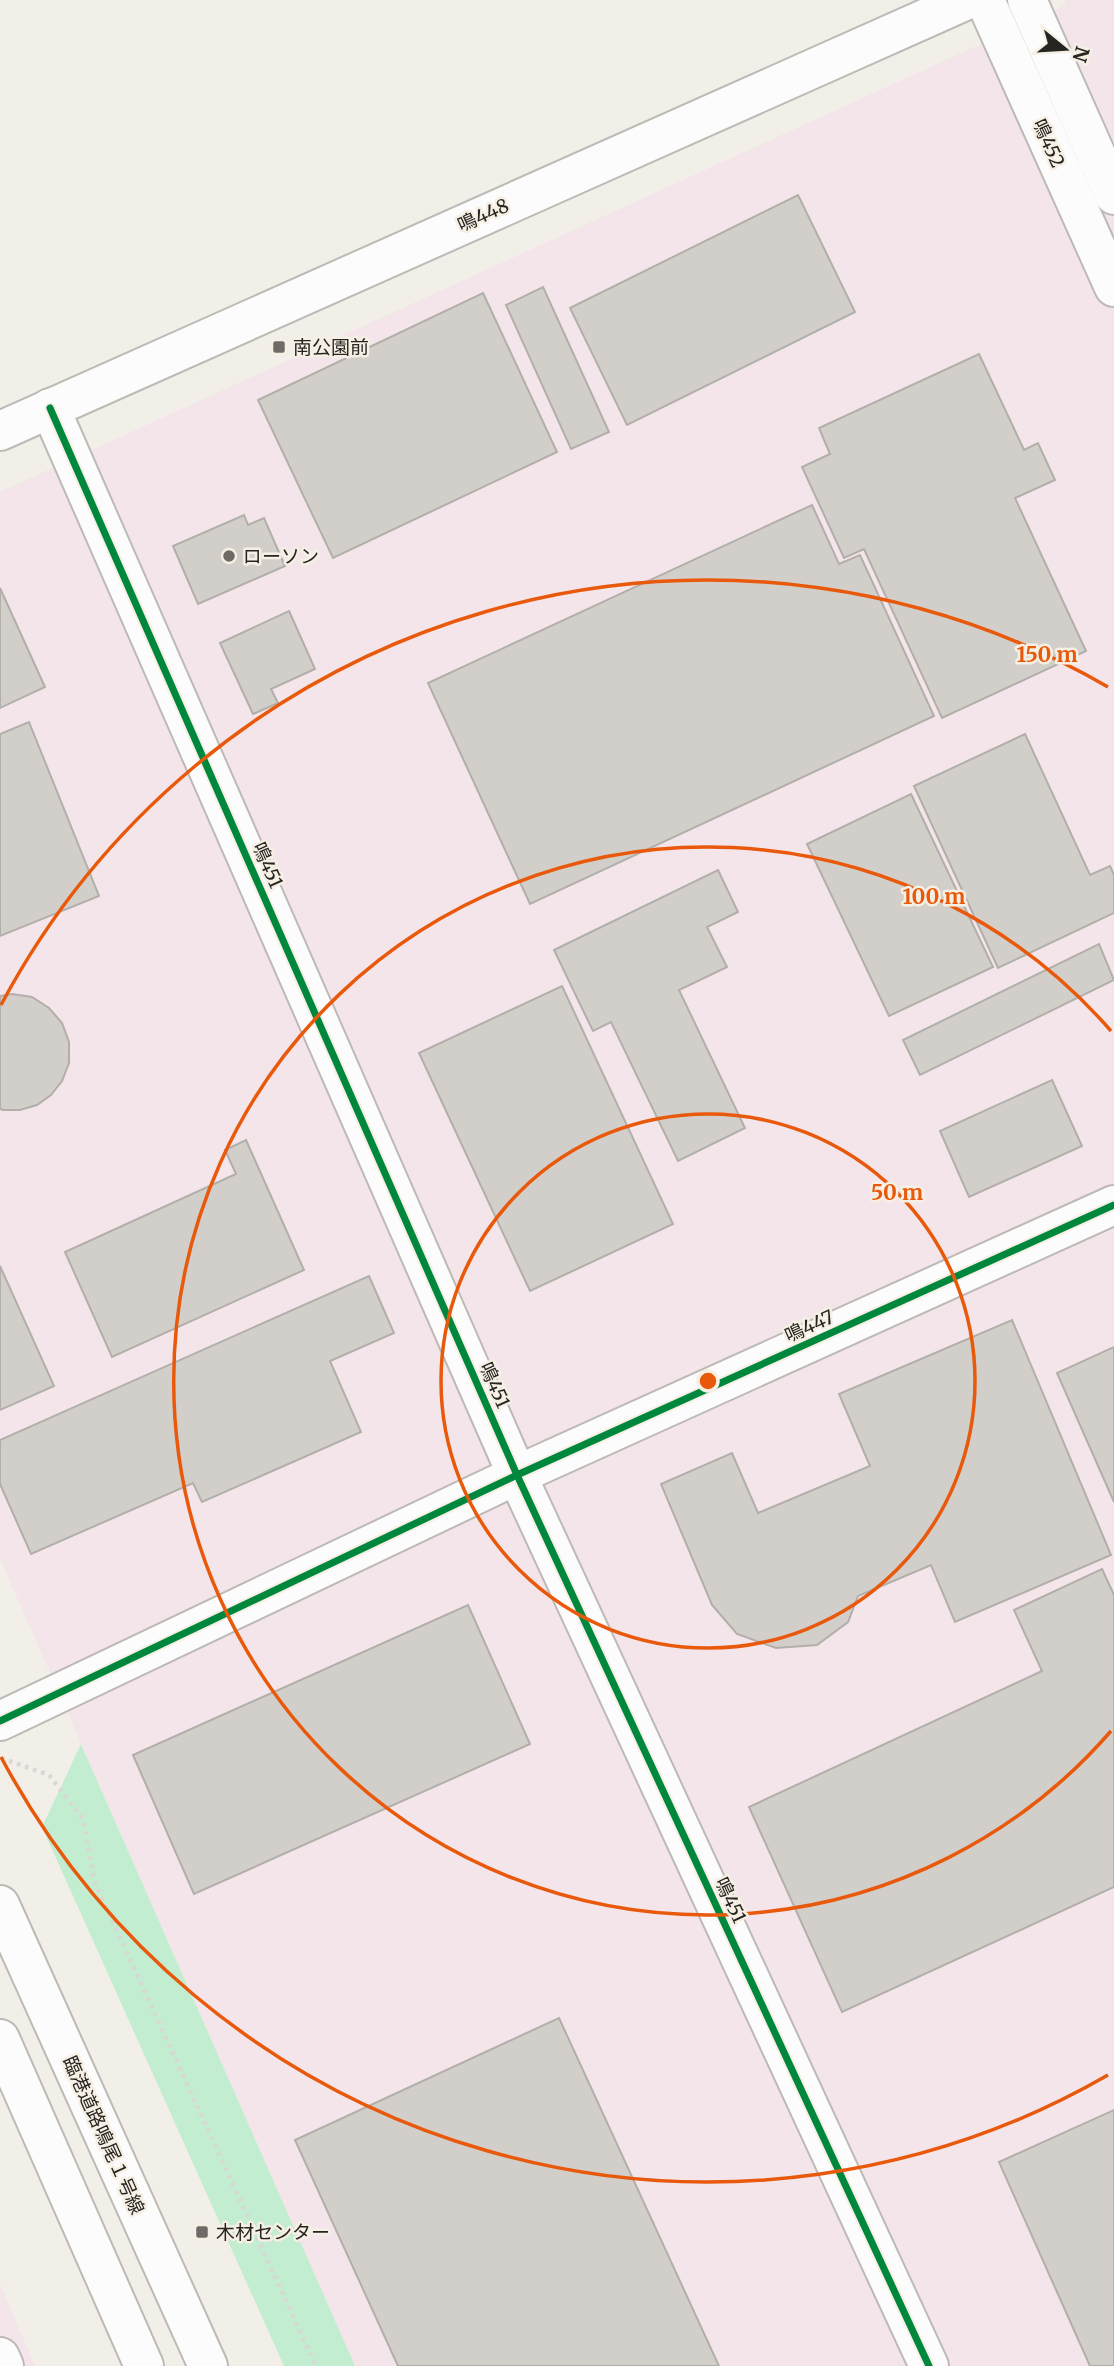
<svg xmlns="http://www.w3.org/2000/svg" width="1114" height="2366" font-family="Merriweather,'Noto Sans JP',serif">
  <rect width="100%" height="100%" fill="#f2eee8"/>
  <!-- industrial -->
  <g fill="#f4e5ea">
    <path d="M1064,0h50v2366h-759l-355,-807v-1067l1066,-487z"/>
    <path d="M0,2284l35,82h-35z"/>
  </g>
  <!-- green -->
  <path fill="#c2edd1" d="M81,1744l274,622h-71l-242,-539z"/>
  <!-- building -->
  <g fill="#d2cfca" stroke="#b2afaa" stroke-width="2">
    <path d="M798,195l57,117 -228,113 -57,-117z"/>
    <path d="M543,287l66,145 -38,17 -65,-144z"/>
    <path d="M483,293l74,159 -224,106 -75,-158z"/>
    <path d="M979,354l45,96 14,-7 17,37 -40,18 71,153 -144,67 -78,-169 -20,9 -42,-91 28,-13 -11,-26z"/>
    <path d="M812,505l27,59 21,-9 74,161 -404,188 -102,-221z"/>
    <path d="M244,515l4,10 16,-7 21,48 -87,38 -25,-58z"/>
    <path d="M0,588l45,99 -45,21z"/>
    <path d="M289,611l26,58 -44,20 7,14 -25,11 -33,-71z"/>
    <path d="M29,722l70,174 -99,40v-202z"/>
    <path d="M1025,734l65,141 20,-9 4,9v38l-116,55 -84,-182z"/>
    <path d="M911,794l82,173 -104,49 -82,-172z"/>
    <path d="M718,870l20,42 -31,15 20,40 -48,23 66,138 -67,33 -67,-139 -18,9 -39,-81z"/>
    <path d="M1099,944l15,36 -194,95 -17,-35z"/>
    <path d="M562,986l111,238 -143,67 -111,-238z"/>
    <path d="M12,994l20,3 17,11 13,15 7,19v21l-7,18 -11,14 -14,10 -17,5h-17l-3,-1v-113z"/>
    <path d="M1052,1080l30,66 -113,51 -29,-66z"/>
    <path d="M246,1140l58,130 -192,87 -47,-105 171,-78 -11,-24z"/>
    <path d="M0,1266l54,120 -54,24z"/>
    <path d="M369,1276l25,57 -64,28 31,71 -159,70 -9,-19 -162,71 -31,-70v-44z"/>
    <path d="M1012,1320l99,235 -156,67 -24,-57 -73,31 -10,26 -31,23 -41,3 -39,-14 -25,-29 -51,-121 71,-31 26,60 112,-47 -31,-72z"/>
    <path d="M1114,1347v155l-57,-129z"/>
    <path d="M1102,1569l12,26v292l-272,125 -93,-205 293,-136 -28,-61z"/>
    <path d="M468,1605l62,139 -336,150 -61,-139z"/>
    <path d="M559,2018l160,348h-321l-103,-226z"/>
    <path d="M1114,2110v256h-24l-91,-204z"/>
  </g>
  <g fill="none" stroke-linecap="round" stroke-linejoin="round">
    <defs>
      <g id="minor">
        <path d="M985,0l129,287"/>
        <path d="M1027,0l87,195"/>
        <path d="M50,408l467,1067 412,891"/>
        <path d="M0,431l967,-431"/>
        <path d="M0,1721l517,-246 597,-270"/>
        <path d="M0,1905l208,461"/>
        <path d="M0,2039l144,327"/>
        <path d="M0,2357l4,9"/>
      </g>
    </defs>
    <!-- minor casing -->
    <use href="#minor" stroke="#bdbab5" stroke-width="42"/>
    <!-- path -->
    <path stroke="#d8d7d5" stroke-width="4.5" stroke-dasharray="3.5 5" stroke-linecap="butt" d="M1,1758l48,17 34,44 12,64 221,483"/>
    <!-- minor -->
    <use href="#minor" stroke="#fdfcfc" stroke-width="38"/>
    <defs>
      <g id="cycleway">
        <path d="M50,408l467,1067 412,891"/>
        <path d="M0,1721l517,-246 597,-270"/>
      </g>
    </defs>
    <!-- cycleway casing -->
    <use href="#cycleway" stroke="#f6efe4" stroke-width="11"/>
    <!-- cycleway -->
    <use href="#cycleway" stroke="#00873e" stroke-width="7"/>
  </g>
  <!-- distance rings -->
  <g fill="none" stroke="#e8590c" stroke-width="3.5">
    <circle cx="708" cy="1381" r="267"/>
    <path d="M1111 1731A534 534 0 1 1 1111 1031"/>
    <path d="M1108 2075A801 801 0 0 1 1 1757M1 1005A801 801 0 0 1 1108 687"/>
  </g>
  <!-- markers -->
  <g fill="#6e6b67" stroke="#f6efe4" stroke-width="2.5">
    <rect x="272" y="340" width="14" height="14" rx="3.5"/>
    <circle cx="229" cy="556" r="7"/>
    <rect x="195" y="2225" width="14" height="14" rx="3.5"/>
  </g>
  <g text-anchor="middle" stroke-width="5" stroke-linejoin="round" paint-order="stroke">
    <!-- street labels -->
    <g font-size="19" fill="#272521" stroke="#f6efe4">
      <text transform="translate(1049 143) rotate(66)" y="7">鳴452</text>
      <text transform="translate(483 215) rotate(-24)" y="7">鳴448</text>
      <text transform="translate(268 865) rotate(66)" y="7">鳴451</text>
      <text transform="translate(809 1326) rotate(-24)" y="7">鳴447</text>
      <text transform="translate(495 1385) rotate(66)" y="7">鳴451</text>
      <text transform="translate(731 1900) rotate(65)" y="7">鳴451</text>
      <text transform="translate(104 2135) rotate(66)" y="7">臨港道路鳴尾１号線</text>
    </g>
    <!-- poi labels -->
    <g font-size="19" fill="#272521" stroke="#f6efe4" text-anchor="start">
      <text x="293" y="354">南公園前</text>
      <text x="243" y="563">ローソン</text>
      <text x="216" y="2239">木材センター</text>
    </g>
  </g>
  <circle cx="708" cy="1381" r="10" fill="#e8590c" stroke="#f6efe4" stroke-width="3.5"/>
  <g font-size="21" text-anchor="middle" font-weight="bold" fill="#e8590c" stroke="#f6efe4" stroke-width="5" stroke-linejoin="round" paint-order="stroke">
    <text x="1047" y="662">150 m</text>
    <text x="934" y="904">100 m</text>
    <text x="897" y="1200">50 m</text>
  </g>
  <!-- north arrow -->
  <g transform="translate(1065 49) rotate(108)" stroke="#f6efe4" stroke-width="5" paint-order="stroke">
  <path d="M0-5L12 26L0 18L-12 26Z" fill="#272521"/>
  <text y="-10" font-size="19" font-weight="bold" text-anchor="middle" fill="#272521">N</text>
  </g>
</svg>
